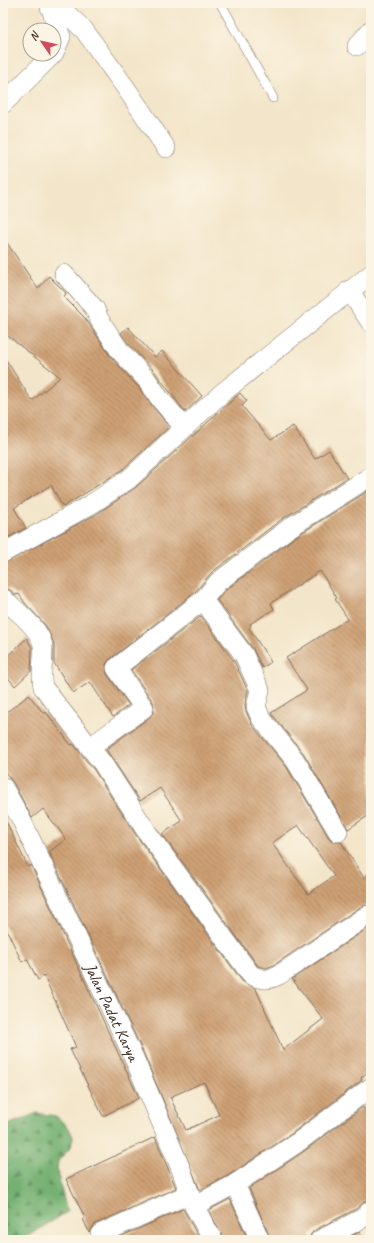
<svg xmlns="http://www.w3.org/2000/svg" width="374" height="1243" font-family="Caveat,sans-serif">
  <defs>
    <pattern id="forest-firs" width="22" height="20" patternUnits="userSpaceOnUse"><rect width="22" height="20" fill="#74b172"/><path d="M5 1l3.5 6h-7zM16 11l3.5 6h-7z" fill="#60905d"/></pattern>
    <pattern id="building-back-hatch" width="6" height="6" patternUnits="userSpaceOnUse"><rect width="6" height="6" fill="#cea075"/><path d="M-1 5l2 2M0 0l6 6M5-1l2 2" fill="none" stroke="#a8835f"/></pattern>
  </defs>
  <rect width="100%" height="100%" fill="#fcf5e5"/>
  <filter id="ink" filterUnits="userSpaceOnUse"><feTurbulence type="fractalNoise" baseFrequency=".025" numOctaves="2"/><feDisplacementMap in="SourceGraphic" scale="8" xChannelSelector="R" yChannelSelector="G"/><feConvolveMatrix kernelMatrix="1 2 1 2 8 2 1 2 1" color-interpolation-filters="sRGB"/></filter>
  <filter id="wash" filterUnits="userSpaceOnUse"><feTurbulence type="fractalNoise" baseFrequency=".012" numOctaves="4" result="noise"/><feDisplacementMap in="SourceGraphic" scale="16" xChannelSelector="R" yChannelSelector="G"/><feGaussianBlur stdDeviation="0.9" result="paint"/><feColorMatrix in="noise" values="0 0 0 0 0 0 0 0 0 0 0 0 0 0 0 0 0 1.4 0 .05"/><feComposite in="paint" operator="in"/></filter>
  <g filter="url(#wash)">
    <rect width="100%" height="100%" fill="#f3e5c9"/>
    <!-- forest -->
    <path fill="url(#forest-firs)" stroke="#586e48" d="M37,1113l19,3 13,12 4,9 -2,10 -13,14 -1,10 10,41 -46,28h-18v-113z"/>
    <g id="blocks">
      <!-- building -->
      <g fill="url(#building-back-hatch)" fill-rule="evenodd">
        <path d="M3,237l35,52 11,-13 17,17 -2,4 21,21 26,39 27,30 31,40 -47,43 -59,37 -12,-22 -37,23 12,20 -23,12v-185l29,46 28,-24 -57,-45z"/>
        <path d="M128,327l27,30 7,-6 40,45 -17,16 -30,-40 -26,-28 -8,-11z"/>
        <path d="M240,393l7,8 -5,5 29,34 22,-14 22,33 14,-9 18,28 -65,41 -71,54 -16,19 -86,68 -3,4 1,10 22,31 -16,12 -23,-35 -17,11 -19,-30v-20l-8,-17 -21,-23 -6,-9 -3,1 -6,-5 -7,-3v-23l92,-49 40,-27z"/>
        <path d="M371,489v325l-23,15 -44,-75 -33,-41 36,-23 -21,-32 62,-39 -13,-20 2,-1 -17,-27 -49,32 3,6 -24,15 1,2 -2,2 22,34 -9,6 -9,-19 -36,-49 9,-10 69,-53z"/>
        <path d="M201,616l33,45 14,30 -3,13 1,7 6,14 34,41 43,72 4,4h8l23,36 7,-5v32l-9,1 -88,59 -8,3 -8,-2 -96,-132 20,-13 -22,-33 -20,13 -34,-52 44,-32 4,-5 -1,-10 -22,-32zM298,825l36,51 -26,18 -36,-51z"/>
        <path d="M27,638l5,10 -1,23 -16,15 -12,-14v-12z"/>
        <path d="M29,695l15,19 2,-2 25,33 2,-1 21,26 44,68 104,143 14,8 27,61 40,-31 -31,-40 79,-53v143l-10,9 1,2 -71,54 -62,41 -29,15 -56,-136 -95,-202 17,-13 -23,-30 -11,9 -18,-34 -11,-15v-54zM204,1082l15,33 -33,15 -16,-33z"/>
        <path d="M3,815l25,52 3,-2 108,233 -36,18 -33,-67 6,-2 -32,-71 -6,4 -11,-21 -5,3 -19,-40z"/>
        <path d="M363,1107l8,10v82l-7,3 -8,7 -41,21 -4,4 -2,6h-38l-22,-52 54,-36z"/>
        <path d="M155,1137l21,51 -81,36 -6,8 -6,-13 2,-1 -19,-39z"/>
        <path d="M230,1199l18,41h-24l-15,-30z"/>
        <path d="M183,1209l17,31h-87z"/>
        <path d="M359,1232l6,8h-21z"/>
      </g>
    </g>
  </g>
  <g filter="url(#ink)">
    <use href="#blocks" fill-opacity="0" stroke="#7b6b5a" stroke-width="1"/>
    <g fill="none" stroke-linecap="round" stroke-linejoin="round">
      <defs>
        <path id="service" d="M222,3v3l51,92"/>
        <g id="minor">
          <path d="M49,3l12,34 -7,16"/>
          <path d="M50,7l16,6 18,17 44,61 38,57"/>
          <path d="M357,46l14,-16"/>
          <path d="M3,104l50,-50"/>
          <path d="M64,274l31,35 4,10 21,32 27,29 13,19 24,28"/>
          <path d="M349,290l22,33"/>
          <path d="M3,553l87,-48 39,-26 93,-86 149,-119"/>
          <path d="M3,598c12,12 38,31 40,48 1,14 -3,28 0,41l60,77 44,68 104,143c11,5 16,6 28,0l89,-60"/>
          <path d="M203,600l41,55 16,35 -4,17 5,11 34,42 43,72"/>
          <path d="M90,747l54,-39 -28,-40 87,-68 15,-18 71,-54 82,-52"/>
          <path id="s1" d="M3,787l18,32 113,239 47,111 13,37 19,34"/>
          <path d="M235,1184l62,-41 74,-56"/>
          <path d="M194,1206l41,-22 25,56"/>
          <path d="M100,1234l89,-40"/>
          <path d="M320,1240l43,-22 8,-8"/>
        </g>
      </defs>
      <!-- service casing -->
      <use href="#service" stroke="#7b6b5a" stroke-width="10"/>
      <!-- minor casing -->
      <use href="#minor" stroke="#7b6b5a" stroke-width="20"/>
      <!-- service -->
      <use href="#service" stroke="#fff" stroke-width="9"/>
      <!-- minor -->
      <use href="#minor" stroke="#fff" stroke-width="19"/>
    </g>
  </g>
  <g text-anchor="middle" stroke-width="3.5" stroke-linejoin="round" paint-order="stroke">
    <!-- street labels -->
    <g font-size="17" fill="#3b2a1e" stroke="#fcf5e5">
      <text dy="6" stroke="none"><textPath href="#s1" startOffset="250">Jalan Padat Karya</textPath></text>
    </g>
  </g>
  <!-- margin -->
  <rect width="374" height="1243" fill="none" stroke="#fcf5e5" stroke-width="16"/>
  <!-- north arrow -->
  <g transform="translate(42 42) rotate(304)"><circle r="19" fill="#fcf5e5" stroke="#afa495"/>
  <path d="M0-3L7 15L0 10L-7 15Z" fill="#d1495b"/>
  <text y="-6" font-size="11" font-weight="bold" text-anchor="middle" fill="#3b2a1e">N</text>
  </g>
</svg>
